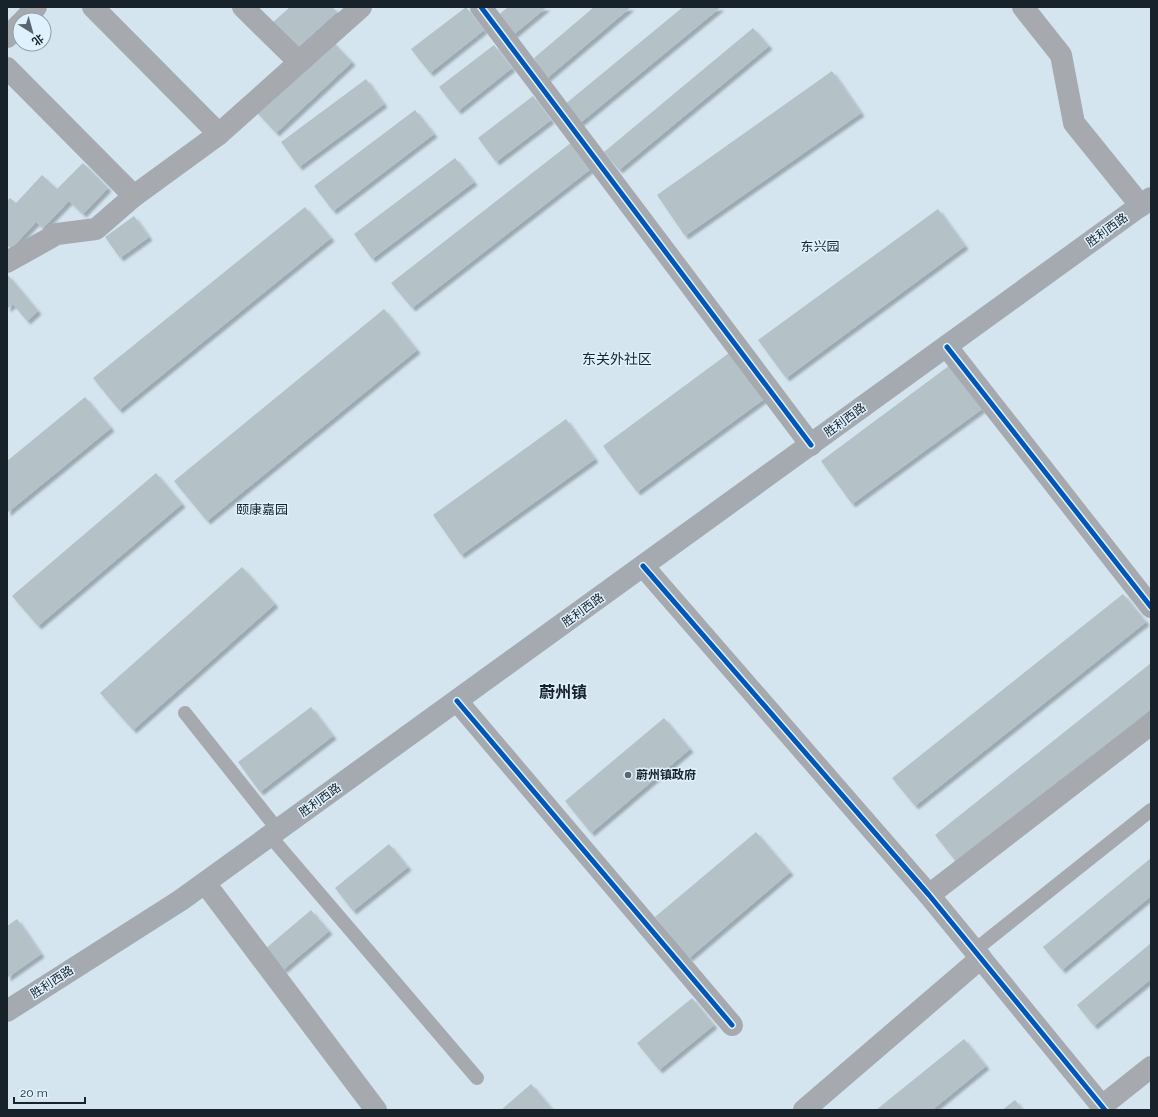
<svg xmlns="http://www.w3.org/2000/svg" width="1158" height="1117" font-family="Raleway,'Noto Sans SC',sans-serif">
  <defs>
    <filter id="shadow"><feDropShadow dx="3.5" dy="3.5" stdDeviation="1" flood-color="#0004"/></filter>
  </defs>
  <rect width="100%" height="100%" fill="#d5e5f0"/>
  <!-- building -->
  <g fill="#b4c2c8" filter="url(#shadow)">
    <path d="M290,7h42l5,5 -41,37 -24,-26z"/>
    <path d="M466,7l18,23 -54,43 -19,-24z"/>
    <path d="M508,7h39l-35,29 -16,-19z"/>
    <path d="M594,7h37l-85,72 -12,-21z"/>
    <path d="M683,7h38l-141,116 -16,-18z"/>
    <path d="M753,28l16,18 -150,124 -15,-18z"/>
    <path d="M330,39l22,23 -76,71 -22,-24z"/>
    <path d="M494,45l18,23 -54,43 -19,-24z"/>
    <path d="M832,71l29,42 -176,123 -28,-41z"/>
    <path d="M366,79l18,25 -85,63 -18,-25z"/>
    <path d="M533,96l18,24 -55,42 -18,-24z"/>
    <path d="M415,110l19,24 -101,77 -19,-25z"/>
    <path d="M572,142l20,26 -180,140 -21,-25z"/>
    <path d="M455,158l19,24 -102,77 -18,-25z"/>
    <path d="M83,163l25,25 -25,26 -14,-13 -26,27 -7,-6 -25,27 -4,-4v-44l3,-3 6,5 26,-28 15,14z"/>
    <path d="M305,207l26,31 -212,172 -26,-32z"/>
    <path d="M938,209l27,37 -179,132 -28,-38z"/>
    <path d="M134,216l15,21 -29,21 -15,-21z"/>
    <path d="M7,274l31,37 -11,10 -14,-17 -6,5z"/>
    <path d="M384,309l33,41 -210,171 -33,-40z"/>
    <path d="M729,353l35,46 -127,93 -34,-46z"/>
    <path d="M950,365l32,44 -130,95 -31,-43z"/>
    <path d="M85,397l26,31 -104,85v-52z"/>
    <path d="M566,419l29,40 -134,96 -28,-40z"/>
    <path d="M156,473l26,31 -144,122 -26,-30z"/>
    <path d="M242,567l33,37 -142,126 -33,-37z"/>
    <path d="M1123,594l23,28 -231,184 -23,-28z"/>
    <path d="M1151,663v46l-194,154 -22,-28z"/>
    <path d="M311,707l22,29 -73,56 -22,-30z"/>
    <path d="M664,718l26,31 -99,84 -26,-32z"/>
    <path d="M756,832l34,40 -101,86 -34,-41z"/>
    <path d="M389,844l19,23 -55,44 -18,-23z"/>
    <path d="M1151,858v38l-89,74 -19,-23z"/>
    <path d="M311,910l18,21 -46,39 -18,-21z"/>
    <path d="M17,919l24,35 -34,24v-52z"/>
    <path d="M1151,943v36l-57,47 -17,-21z"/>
    <path d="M692,998l22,27 -55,45 -22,-27z"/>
    <path d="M964,1039l22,27 -54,44h-56z"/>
    <path d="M531,1084l22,26h-52z"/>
    <path d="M1015,1100l8,10h-21z"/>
  </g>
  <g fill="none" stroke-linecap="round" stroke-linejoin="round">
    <!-- service -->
    <g stroke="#a6aaaf" stroke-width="14">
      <path d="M185,713l93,117"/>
      <path d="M270,836l207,242"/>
      <path d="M975,950l176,-140"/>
    </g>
    <!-- minor -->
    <g stroke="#a6aaaf" stroke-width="22">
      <path d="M93,7l126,127"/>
      <path d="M243,7l56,55"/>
      <path d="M481,7l330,438"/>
      <path d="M1023,7l38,48 13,68 67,83"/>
      <path d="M24,20l12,-13"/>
      <path d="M7,37l13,-13"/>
      <path d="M7,68l127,128 -38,33 -39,5 -50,28"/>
      <path d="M134,196l85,-62 142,-127"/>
      <path d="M947,347l204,260"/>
      <path d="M457,701l275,324"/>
      <path d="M205,883l171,227"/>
      <path d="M929,895l222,-171"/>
      <path d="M1102,1106l49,-39"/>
      <path d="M804,1110l177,-152"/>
    </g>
    <!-- tertiary -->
    <path stroke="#a6aaaf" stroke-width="22" d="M643,566l286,329 176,215"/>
    <!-- secondary -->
    <path stroke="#a4aab0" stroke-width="22" d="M7,1011l174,-111 970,-702"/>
    <defs>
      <g id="cycleway">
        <path d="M481,7l330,438"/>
        <path d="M947,347l204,260"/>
        <path d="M643,566l286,329 176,215"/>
        <path d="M457,701l275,324"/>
      </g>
    </defs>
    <!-- cycleway casing -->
    <use href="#cycleway" stroke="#e0f1fe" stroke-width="8"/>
    <!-- cycleway -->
    <use href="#cycleway" stroke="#0057b8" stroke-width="5"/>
  </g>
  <!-- markers -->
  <circle fill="#5a666f" stroke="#e0f1fe" stroke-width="1.5" cx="628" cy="775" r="4"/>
  <g text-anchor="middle" stroke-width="3" stroke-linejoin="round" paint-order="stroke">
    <!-- street labels -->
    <g font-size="12" fill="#17222a" stroke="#e0f1fe">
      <text transform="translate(1107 230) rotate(-36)" y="4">胜利西路</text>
      <text transform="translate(845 420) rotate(-36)" y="4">胜利西路</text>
      <text transform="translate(583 610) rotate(-36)" y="4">胜利西路</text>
      <text transform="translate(320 800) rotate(-36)" y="4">胜利西路</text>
      <text transform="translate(52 982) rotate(-33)" y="4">胜利西路</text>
    </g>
    <!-- poi labels -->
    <g font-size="12" font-weight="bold" fill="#17222a" stroke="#e0f1fe" text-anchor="start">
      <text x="636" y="779">蔚州镇政府</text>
    </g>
    <!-- neighbourhood labels -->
    <g font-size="13" fill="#17222a" stroke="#e0f1fe">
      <text x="820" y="251">东兴园</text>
      <text x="262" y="514">颐康嘉园</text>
    </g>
    <!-- quarter labels -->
    <g font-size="14" fill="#17222a" stroke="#e0f1fe">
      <text x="617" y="364">东关外社区</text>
    </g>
    <!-- district labels -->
    <g font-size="16" font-weight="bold" fill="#17222a" stroke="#e0f1fe">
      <text x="563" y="698">蔚州镇</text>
    </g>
  </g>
  <!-- border -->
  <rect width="1158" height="1117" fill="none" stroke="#17222a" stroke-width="16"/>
  <!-- north arrow -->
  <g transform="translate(32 32) rotate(143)"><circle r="19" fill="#e0f1fe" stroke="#909ea9"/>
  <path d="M0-3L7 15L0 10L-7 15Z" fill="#5a666f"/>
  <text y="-6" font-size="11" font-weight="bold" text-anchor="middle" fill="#17222a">北</text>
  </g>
  <!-- scale -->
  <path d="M14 1097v6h71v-6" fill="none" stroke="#17222a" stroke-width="2"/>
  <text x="20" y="1097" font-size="12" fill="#17222a" stroke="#e0f1fe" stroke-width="3" paint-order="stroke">20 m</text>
</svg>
